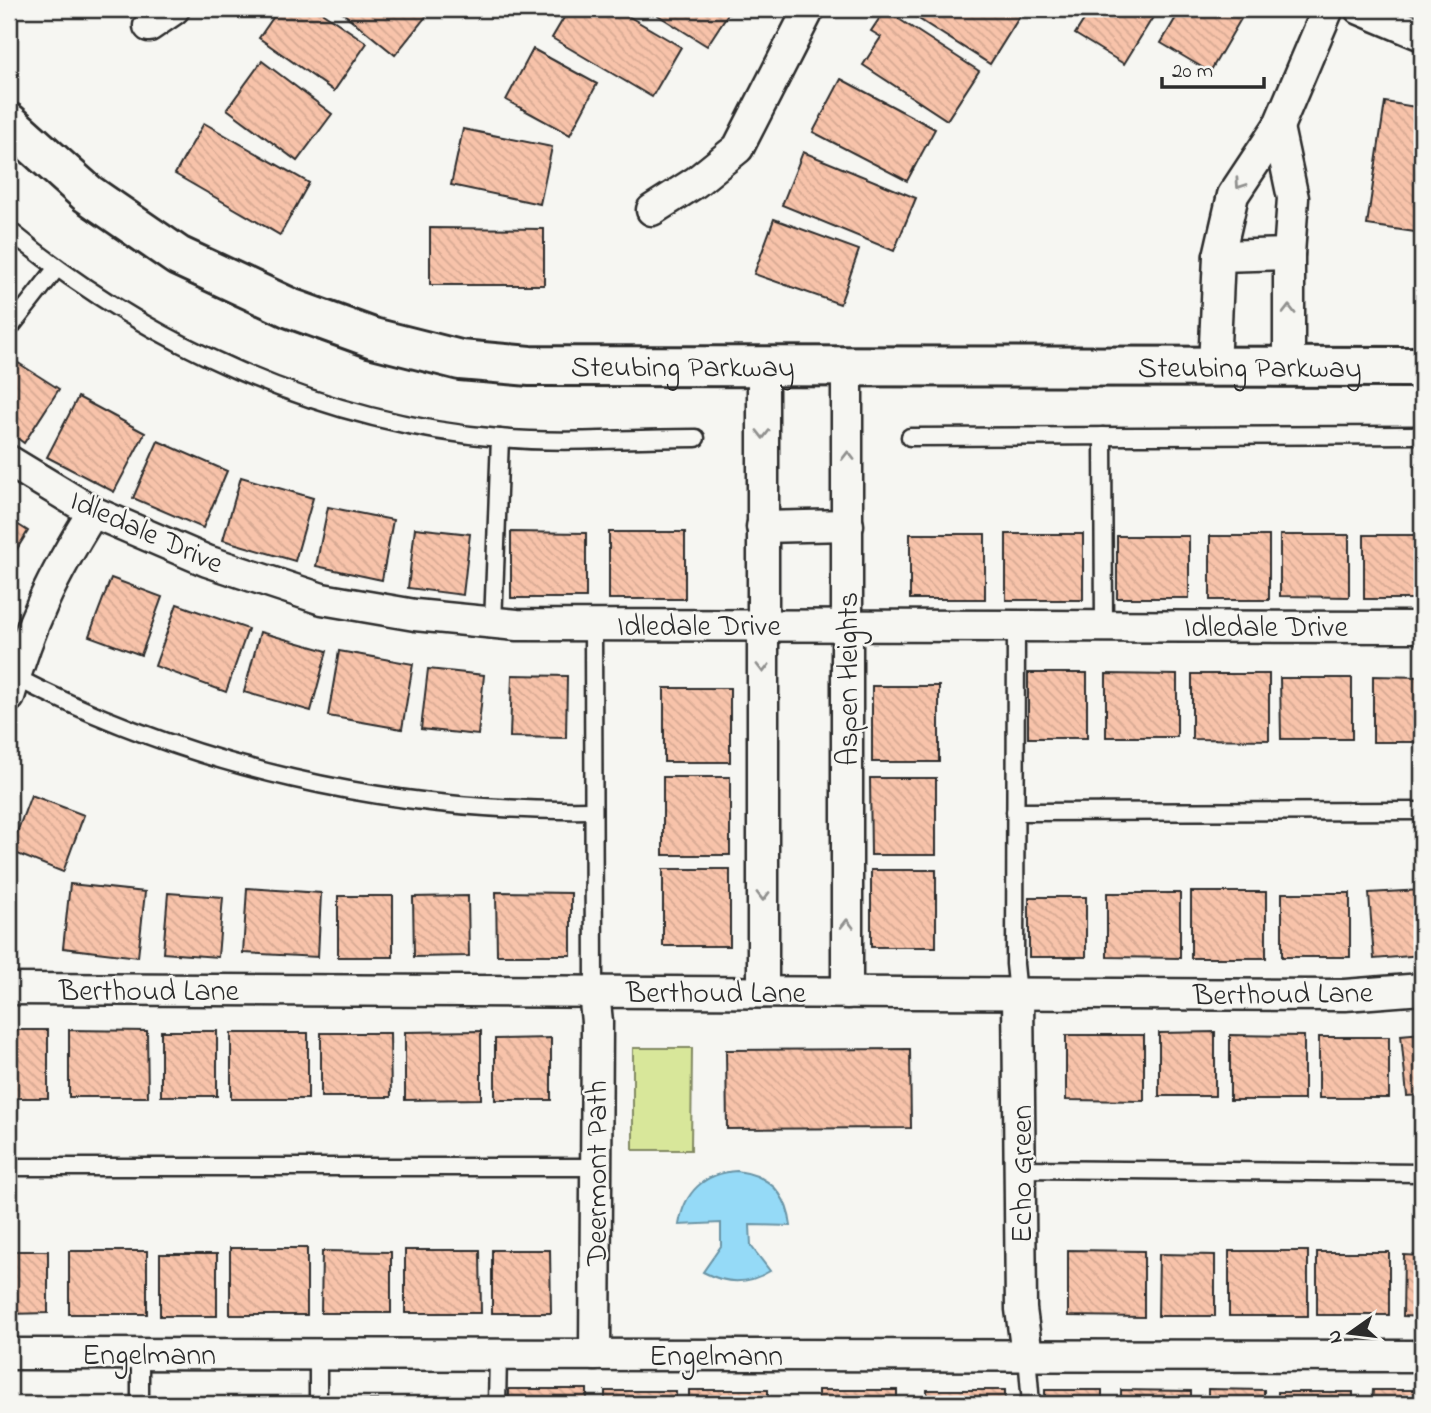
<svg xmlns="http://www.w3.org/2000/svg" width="1431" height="1413" font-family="'Indie Flower',sans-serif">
  <defs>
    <pattern id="building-back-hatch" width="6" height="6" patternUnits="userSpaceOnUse" patternTransform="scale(1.75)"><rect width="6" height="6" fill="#f8c3aa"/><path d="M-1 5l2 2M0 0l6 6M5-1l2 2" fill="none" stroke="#d5a892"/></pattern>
  </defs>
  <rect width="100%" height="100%" fill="#f6f6f2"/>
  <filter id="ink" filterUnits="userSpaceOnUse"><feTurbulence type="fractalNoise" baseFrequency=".0143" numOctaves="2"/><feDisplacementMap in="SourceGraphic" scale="14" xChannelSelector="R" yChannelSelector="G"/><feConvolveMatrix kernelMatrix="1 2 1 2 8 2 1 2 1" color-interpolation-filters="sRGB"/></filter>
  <g filter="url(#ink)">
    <!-- garden -->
    <path fill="#d8e79a" stroke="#828962" stroke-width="2" d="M633,1048h59l-1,102h-58z"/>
    <!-- water -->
    <path fill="#95daf7" stroke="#6b94a5" stroke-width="2" d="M737,1171c32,4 50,23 54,55l-41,-1 1,21 19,25c-23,14 -44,13 -67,1l18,-26v-23l-42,2c5,-33 25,-52 58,-54z"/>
    <!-- building -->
    <g fill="url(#building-back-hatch)" stroke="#2b2b2b" stroke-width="2">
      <path d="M279,9h38l50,34 -33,48 -75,-53z"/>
      <path d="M338,9h91l2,1 -36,45z"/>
      <path d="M569,9h47l65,38 -29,50 -100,-59z"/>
      <path d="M648,9h83l-24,37z"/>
      <path d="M903,9h106l11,7 -30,48z"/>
      <path d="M1091,9h67l-34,55 -49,-30z"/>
      <path d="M1181,9h58l6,3 -35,60 -49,-29z"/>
      <path d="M885,10l94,61 -32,49 -84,-55 18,-28 -10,-6z"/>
      <path d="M533,49l64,35 -27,51 -64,-35z"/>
      <path d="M262,61l70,53 -35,47 -70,-52z"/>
      <path d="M841,79l94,50 -28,52 -94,-49z"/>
      <path d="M1385,102l37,6v125l-55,-8z"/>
      <path d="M204,123l105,60 -29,52 -105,-61z"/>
      <path d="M463,129l89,18 -12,57 -89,-19z"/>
      <path d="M803,152l113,46 -22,53 -112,-46z"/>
      <path d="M774,219l85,31 -19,54 -86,-30z"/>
      <path d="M430,228l114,1v56h-114z"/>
      <path d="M12,359l47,30 -35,54 -15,-11v-68z"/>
      <path d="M78,397l67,36 -31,59 -67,-35z"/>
      <path d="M158,441l69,30 -24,57 -70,-30z"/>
      <path d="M241,477l72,21 -18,63 -72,-21z"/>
      <path d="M328,507l65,13 -11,60 -66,-14z"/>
      <path d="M9,519l19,12 -19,31z"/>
      <path d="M415,528l55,6 -7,61 -55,-7z"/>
      <path d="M511,532l75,1v65h-75z"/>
      <rect x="609" y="532" width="76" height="67"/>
      <rect x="910" y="534" width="75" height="65"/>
      <rect x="1006" y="534" width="77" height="66"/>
      <path d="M1280,535h69v62l-69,-1z"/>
      <rect x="1364" y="535" width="58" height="64"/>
      <rect x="1117" y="536" width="72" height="62"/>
      <rect x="1210" y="536" width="59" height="64"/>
      <path d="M111,578l51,19 -21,58 -52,-19z"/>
      <path d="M177,604l71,25 -22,63 -71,-26z"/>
      <path d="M260,632l67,19 -16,60 -67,-19z"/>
      <path d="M339,651l74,13 -11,65 -74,-13z"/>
      <path d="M428,669l56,6 -6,60 -57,-6z"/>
      <rect x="1028" y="673" width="59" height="65"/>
      <path d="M1106,674l71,1v62h-71z"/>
      <path d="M1192,674h77v66l-77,-1z"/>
      <path d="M512,675l55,1 -1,62 -56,-1z"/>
      <path d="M1373,676l49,1v65h-49z"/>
      <path d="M1280,678h72v61h-71z"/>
      <rect x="872" y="686" width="67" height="76"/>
      <rect x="664" y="688" width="66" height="74"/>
      <rect x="663" y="777" width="67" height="78"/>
      <path d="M870,778h66v77h-65z"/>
      <path d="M31,795l53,20 -21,57 -53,-21z"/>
      <rect x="663" y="869" width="67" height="77"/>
      <rect x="871" y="870" width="65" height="77"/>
      <path d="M70,884l75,8 -7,65 -75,-9z"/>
      <path d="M247,888l74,5 -3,64 -75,-4z"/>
      <path d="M1422,890v65l-48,4 -5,-66z"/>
      <path d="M496,892l75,1v62h-74z"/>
      <rect x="1191" y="892" width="75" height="66"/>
      <path d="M168,893l55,4 -5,60 -55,-4z"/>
      <path d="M1107,893h73v65l-73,-1z"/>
      <rect x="1282" y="893" width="68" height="64"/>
      <rect x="338" y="896" width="55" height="61"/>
      <path d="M468,896l1,60 -55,1 -1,-60z"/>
      <rect x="1029" y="897" width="57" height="60"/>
      <rect x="9" y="1030" width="39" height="68"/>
      <path d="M69,1030l78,1 1,66h-79z"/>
      <rect x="161" y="1031" width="56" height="65"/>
      <path d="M481,1031v68l-76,1v-68z"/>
      <path d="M1215,1032v64h-56v-63z"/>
      <rect x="231" y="1033" width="77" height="66"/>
      <path d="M321,1033h69l1,64h-70z"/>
      <path d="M1422,1033v62l-15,1 -6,-61z"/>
      <path d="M1066,1035h78v66l-78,-1z"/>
      <path d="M1230,1035l74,1v64h-74z"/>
      <rect x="1319" y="1037" width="70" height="61"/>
      <path d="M551,1038v62h-56v-61z"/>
      <path d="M910,1049l1,79 -184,1 -1,-79z"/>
      <rect x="230" y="1248" width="77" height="67"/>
      <path d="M405,1250h75l1,63h-76z"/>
      <path d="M492,1250h58l1,63h-59z"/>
      <path d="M1068,1250l76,1v66l-76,-1z"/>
      <path d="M9,1251h39v62l-39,1z"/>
      <rect x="69" y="1251" width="78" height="63"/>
      <path d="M322,1251l69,1v61h-70z"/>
      <rect x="1229" y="1251" width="79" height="65"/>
      <rect x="1317" y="1252" width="72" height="63"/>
      <rect x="160" y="1254" width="57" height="62"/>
      <path d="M1159,1254l56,1v61h-57z"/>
      <path d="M1404,1255l18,1v61l-19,-1z"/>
      <rect x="509" y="1389" width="78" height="15"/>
      <path d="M1208,1389l56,1v14h-56z"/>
      <rect x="689" y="1390" width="79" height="14"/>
      <rect x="818" y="1390" width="79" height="14"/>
      <rect x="927" y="1390" width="78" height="14"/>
      <rect x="1045" y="1390" width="57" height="14"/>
      <path d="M1121,1390l70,1v13h-70z"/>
      <path d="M1373,1390h49v14h-50z"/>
      <rect x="605" y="1391" width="71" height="13"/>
      <rect x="1278" y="1392" width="75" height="12"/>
      <rect x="211" y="1400" width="65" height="4"/>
      <rect x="351" y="1400" width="65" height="4"/>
      <rect x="9" y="1401" width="47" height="3"/>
    </g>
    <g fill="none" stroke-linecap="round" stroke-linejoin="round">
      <defs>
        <g id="lane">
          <path d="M9,230c136,113 312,193 490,208 65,6 132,0 197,0"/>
          <path d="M9,329l47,-60"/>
          <path d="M1103,436l1,190"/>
          <path d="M910,437l512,-2"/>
          <path d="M493,624l7,-186"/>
          <path d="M593,625l1,367"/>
          <path d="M1016,626l-1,338 3,30"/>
          <path d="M11,675c179,93 380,138 581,135"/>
          <path d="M1015,812l407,-1"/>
          <path d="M9,1167h587"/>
          <path d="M1020,1169l402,4"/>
          <path d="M1027,1355l4,49"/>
          <path d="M140,1404v-50"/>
          <path d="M318,1404v-49"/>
          <path d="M497,1404l1,-49"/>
        </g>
        <g id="street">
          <path d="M1360,9l62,26"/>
          <path d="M149,26l25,-17"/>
          <path d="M1278,127l15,71 -4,56v111"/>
          <path d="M652,210l44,-28 42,-34 71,-139"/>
          <path d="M1219,256l70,-2"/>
          <path d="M763,366v626"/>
          <path d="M1214,367l5,-111 14,-61 45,-68 50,-118"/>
          <path d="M9,461l84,51 114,49 115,38 93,16 102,10 905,2"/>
          <path d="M762,527l86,-2"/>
          <path d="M9,697c21,-74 43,-120 84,-185"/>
          <path d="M9,989l1336,6 77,-6"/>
          <path d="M594,992l3,30 -2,333"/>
          <path d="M847,993v-627"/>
          <path d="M1018,994l3,315 6,46"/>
          <path d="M9,1354l1413,2"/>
        </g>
        <g id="secondary">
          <path id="s1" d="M9,123l79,71 90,62 112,52 83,30 87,22 70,6 892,1"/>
        </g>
      </defs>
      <!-- lane casing -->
      <use href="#lane" stroke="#2b2b2b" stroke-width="21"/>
      <!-- street casing -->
      <use href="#street" stroke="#2b2b2b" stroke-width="35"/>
      <!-- secondary casing -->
      <use href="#secondary" stroke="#2b2b2b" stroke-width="44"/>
      <!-- lane -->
      <use href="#lane" stroke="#f6f6f2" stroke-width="16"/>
      <!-- street -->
      <use href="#street" stroke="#f6f6f2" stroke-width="30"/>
      <!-- secondary -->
      <use href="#secondary" stroke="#f6f6f2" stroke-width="38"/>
    </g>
    <!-- one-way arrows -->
    <defs><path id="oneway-chevron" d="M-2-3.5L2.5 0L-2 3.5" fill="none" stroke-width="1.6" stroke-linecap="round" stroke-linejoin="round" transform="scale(1.75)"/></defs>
    <g stroke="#90908e">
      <use href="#oneway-chevron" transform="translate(1240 184) rotate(124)"/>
      <use href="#oneway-chevron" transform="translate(1289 310) rotate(-90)"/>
      <use href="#oneway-chevron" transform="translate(763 434) rotate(90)"/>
      <use href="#oneway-chevron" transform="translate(848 456) rotate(-90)"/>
      <use href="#oneway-chevron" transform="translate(763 668) rotate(90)"/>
      <use href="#oneway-chevron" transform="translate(763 896) rotate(90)"/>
      <use href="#oneway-chevron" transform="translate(847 924) rotate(-90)"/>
    </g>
  </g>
  <g text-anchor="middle" stroke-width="5" stroke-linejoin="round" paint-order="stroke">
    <!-- street labels -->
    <g font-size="30" fill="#2b2b2b" stroke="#f6f6f2">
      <text dy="10" stroke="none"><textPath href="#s1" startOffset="740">Steubing Parkway</textPath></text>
      <text dy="10" stroke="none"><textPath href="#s1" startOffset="1307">Steubing Parkway</textPath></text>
      <text transform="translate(147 531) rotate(24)" y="10">Idledale Drive</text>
      <text x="699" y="635">Idledale Drive</text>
      <text x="1266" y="636">Idledale Drive</text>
      <text transform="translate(847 679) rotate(-90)" y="10">Aspen Heights</text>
      <text x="149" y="1000">Berthoud Lane</text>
      <text x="716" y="1002">Berthoud Lane</text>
      <text transform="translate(1283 993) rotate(-1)" y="10">Berthoud Lane</text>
      <text transform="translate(596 1173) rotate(-90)" y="10">Deermont Path</text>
      <text transform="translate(1021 1174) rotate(-90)" y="10">Echo Green</text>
      <text x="149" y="1364">Engelmann</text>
      <text x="716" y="1365">Engelmann</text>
    </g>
  </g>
  <!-- margin -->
  <rect width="1431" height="1413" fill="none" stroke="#f6f6f2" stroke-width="35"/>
  <rect x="18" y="18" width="1396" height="1378" fill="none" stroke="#2b2b2b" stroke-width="2.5" filter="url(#ink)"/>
  <!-- north arrow -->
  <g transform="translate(1350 1333) rotate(256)" stroke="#f6f6f2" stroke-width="5" paint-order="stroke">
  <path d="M0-5L12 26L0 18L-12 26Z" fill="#2b2b2b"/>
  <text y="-10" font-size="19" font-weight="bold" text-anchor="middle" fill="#2b2b2b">N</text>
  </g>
  <!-- scale -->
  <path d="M1162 77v10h102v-10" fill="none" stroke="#2b2b2b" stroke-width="3.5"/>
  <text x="1172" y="77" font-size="21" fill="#2b2b2b" stroke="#f6f6f2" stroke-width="5" paint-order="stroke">20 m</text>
</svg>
